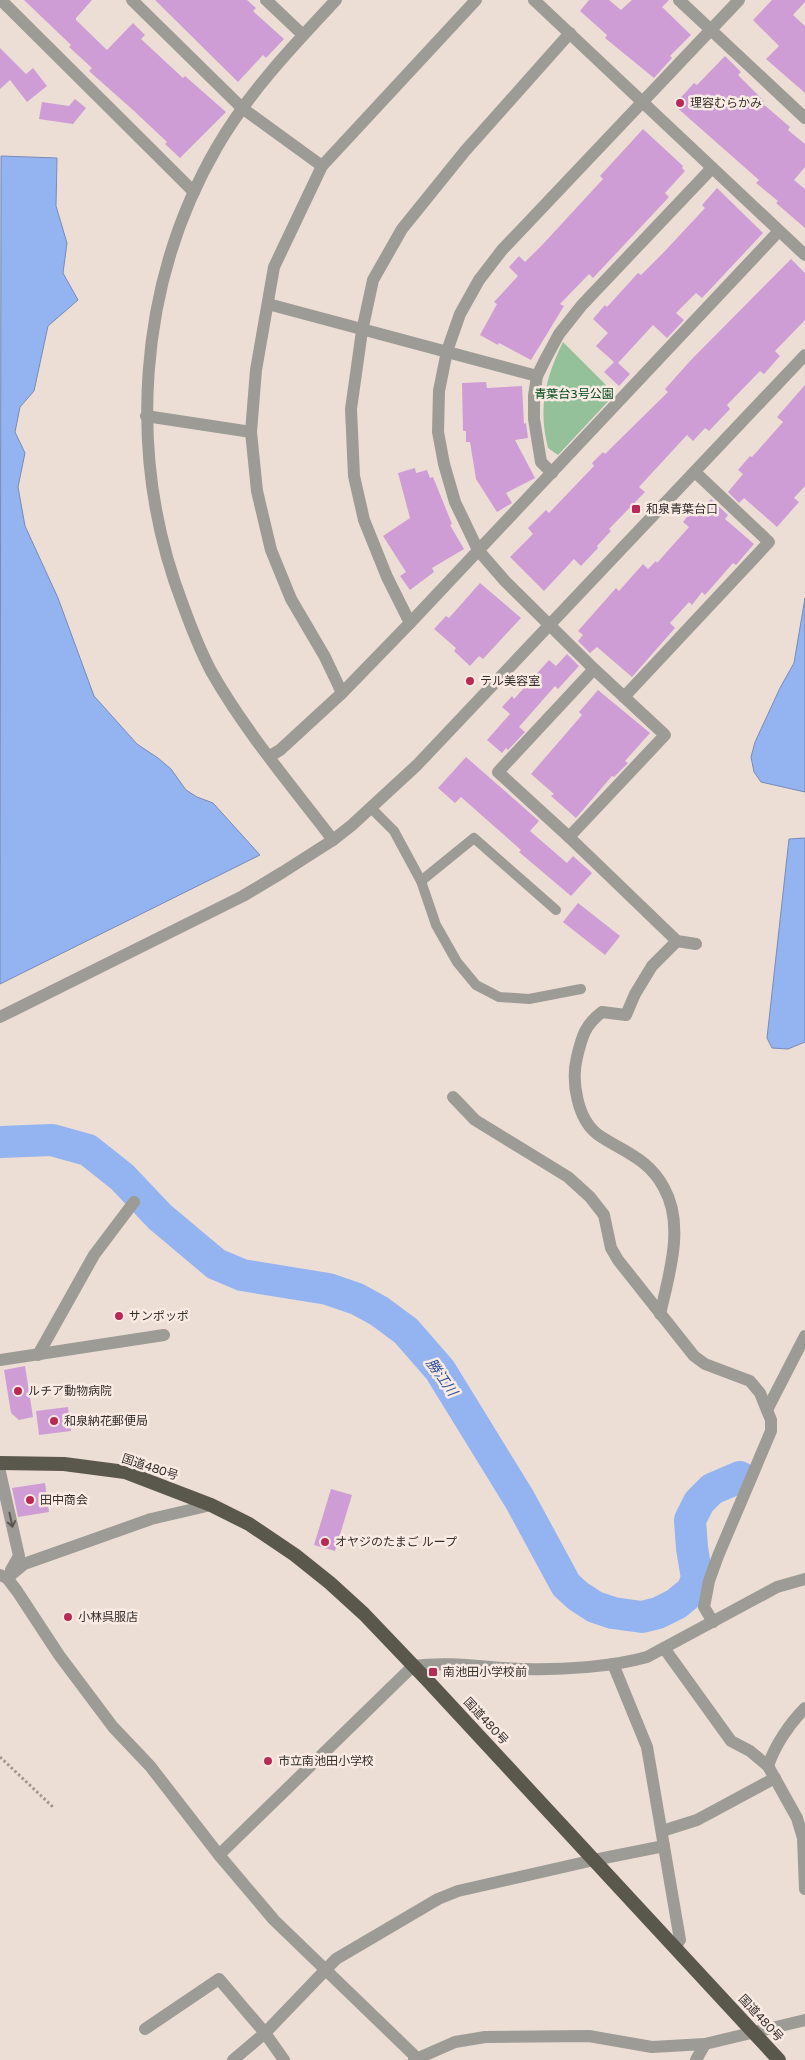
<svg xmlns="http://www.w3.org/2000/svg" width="805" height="2060" font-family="'Varela Round','Noto Sans JP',sans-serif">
  <rect width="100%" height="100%" fill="#ecded5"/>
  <!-- green -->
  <path fill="#94c09a" d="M563,342l52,52 -57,61 -10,-7c-10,-40 -3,-69 15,-106z"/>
  <!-- water -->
  <g fill="#94b3f1" stroke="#788bb6">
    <path d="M1,156l56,2 -1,48 11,37 -4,30 15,27 -30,26 -14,65 -14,16 -5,25 10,21 -7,34 7,39 33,72 36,98 43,48 21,14 13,11 15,21 11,7 16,6 47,52 -260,129z"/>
    <path d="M805,598v194l-44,-10 -7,-10 -3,-15 4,-15 25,-54 14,-25z"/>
    <path d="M805,838v204l-17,7 -16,-1 -5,-10 22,-199z"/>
  </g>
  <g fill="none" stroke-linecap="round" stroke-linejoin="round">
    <!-- river -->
    <path stroke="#94b3f1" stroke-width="32" d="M0,1142l52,-2 36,10 34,27 38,40 56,47 26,11 86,14 29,10 22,12 27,20 34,39 80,130 46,85 12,11 17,11 18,6 29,4 16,-4 18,-9 16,-13 5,-13 -5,-30 -2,-28 9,-18 13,-13 28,-12"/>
  </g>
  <!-- building -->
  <g fill="#cf9dd5">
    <path d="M24,0h68l-16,18v2l31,30 26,-27 12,12 -4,4 42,39 2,-2 41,36 -46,46 -15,-14 2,-2 -34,-32 -44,-39 3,-3 -23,-21 2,-2z"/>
    <path d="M155,0h92l9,8 -3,3 31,28 -18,19 -3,-3 -25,27z"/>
    <path d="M589,0h20l12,10 11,-10h37l-7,7 29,28 -21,21 2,2 -18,20 -49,-40 2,-3 -27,-24z"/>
    <path d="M772,0h33v2l-12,13 12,11v67l-39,-34 13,-13 -26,-26z"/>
    <path d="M0,48l26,26 7,-6 14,18 -20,16 -17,-22 -10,9z"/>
    <path d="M725,56l16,16 -3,3 26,26 -2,2 28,24 -2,3 17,14v23l-11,13 11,9v39l-29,-25 2,-2 -22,-18 3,-3 -85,-75 20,-22 3,2z"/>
    <path d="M75,99l11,9 -13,16 -34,-5 3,-17 27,4z"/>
    <path d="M643,129l40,37 -1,2 3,3 -20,22 4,4 -76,81 -4,-4 -29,30 4,2 -33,54 -32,-17 -1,2 -18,-10 17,-31 -3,-2 24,-26 -9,-9 10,-11 6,6 19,-19 59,-64 -3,-3z"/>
    <path d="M717,188l46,45 -61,65 -6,-5 -20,20 8,7 -17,18 -14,-13 -35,38 12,11 -11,12 -15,-14 10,-10 -18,-16 12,-13 -15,-14 12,-14 2,2 31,-34 3,2 24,-24 40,-43 -3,-3z"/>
    <path d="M791,259l14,14v47l-30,31 5,5 -16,18 -4,-3 -33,34 3,4 -21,22 -4,-3 -12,13 -6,-6 -48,52 6,5 -36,37 2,2 -14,15 1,2 -17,18 -7,-7 -30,32 -34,-34 23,-23 -5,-6 18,-18 3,3 45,-47 -2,-3 11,-11 2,2 63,-62 -3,-3 26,-29z"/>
    <path d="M486,382l1,6 35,-2 2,38 2,-1 2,15 -13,2 20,38 -29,15 6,10 -15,9 -21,-33 -6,-37h-4v-11h-3l-1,-48z"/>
    <path d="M805,385v101l-11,12 5,4 -22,25 -33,-29 -5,5 -11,-11 15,-18 -5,-4 12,-14 2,1 31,-35 -6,-5z"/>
    <path d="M415,468l1,5 11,-3 3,8 3,-1 19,47 -2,1 14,24 -32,19 2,4 -24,18 -10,-14 6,-4 -23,-36 27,-18 -12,-45z"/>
    <path d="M711,499l17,16 -3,4 29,25 -18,21 -3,-2 -28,32 -3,-3 -10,13 -3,-3 -19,21 5,5 -43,49 -35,-30 -7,6 -12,-12 5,-6 -5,-4 38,-43 3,3 24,-27 5,5 8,-8 1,2 32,-36 -6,-5 13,-16 5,4z"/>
    <path d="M480,583l41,35 -38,41 -4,-3 -9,10 -16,-15 2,-3 -22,-19 12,-13 3,2z"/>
    <path d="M567,654l12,12 -21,23 -3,-3 -36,41 6,5 -17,18 -2,-2 -4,5 -15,-13 23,-26 -8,-7 10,-11 2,3 35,-39 7,6z"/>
    <path d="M598,690l52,43 -25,28 3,2 -14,14 -2,-1 -36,42 -25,-22 3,-2 -23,-20 51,-59 -3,-3z"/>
    <path d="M466,757l73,64 -9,10 37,32 6,-7 19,17 -21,23 -52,-44 2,-2 -60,-53 -6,6 -17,-15z"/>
    <path d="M578,903l42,33 -15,19 -42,-33z"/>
    <path d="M25,1366l8,51 -14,3 -8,-7 -7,-43z"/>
    <path d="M68,1407l3,24 -32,4 -3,-24z"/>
    <path d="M45,1483l4,29 -31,5 -6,-29z"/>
    <path d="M331,1489l21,6 -17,56 -21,-6z"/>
  </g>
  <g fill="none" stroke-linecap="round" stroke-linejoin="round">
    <!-- path -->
    <path stroke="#a19790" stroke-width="3" stroke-dasharray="2.5 2.5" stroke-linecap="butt" d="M0,1757l54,51"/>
    <!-- service -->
    <g stroke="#9d9b95" stroke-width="10">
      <path d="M371,808l23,23 27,50 15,44 21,37 19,23 23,12 30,2 52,-10"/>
      <path d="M421,881l53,-43 82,72"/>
    </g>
    <!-- minor -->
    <g stroke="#9d9b95" stroke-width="12">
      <path d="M1,0l193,192"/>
      <path d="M132,0l110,108 80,58"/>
      <path d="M266,0l37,35"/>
      <path d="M534,0l271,255"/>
      <path d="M679,0l126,118"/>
      <path d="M268,304l269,72"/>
      <path d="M146,416l105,16"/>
      <path d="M552,473l-11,-11 -7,-43v-23l3,-20 9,-18 13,-24 23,-29 130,-137"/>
      <path d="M410,623l-23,-46 -23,-57 -10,-44 -3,-67 11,-78 11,-51 29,-51 63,-78 105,-118"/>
      <path d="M594,669l-96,103 71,65 96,-102 -71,-66 -89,-88 -27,-31 -23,-48 -11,-38 -6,-32 1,-41 8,-40 13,-37 19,-34 23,-30 237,-250"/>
      <path d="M342,693l-17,-36 -34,-58 -20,-49 -14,-59 -6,-59 5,-62 18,-103 48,-101 154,-166"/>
      <path d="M624,697l145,-155 -74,-70"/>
      <path d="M270,756l10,-6 62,-57 68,-70 369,-392"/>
      <path d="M569,837l108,104 19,3"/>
      <path d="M333,840c-42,-55 -88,-109 -122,-169 -11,-21 -20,-44 -28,-66 -57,-148 -46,-320 34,-458 32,-55 76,-101 119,-147"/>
      <path d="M453,1097l22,23 93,57 22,20 14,18 7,33 7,12 76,96 11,8 45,17 10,12 11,27v11l-53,125 -9,25 -5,26 9,15"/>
      <path d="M660,1314c9,-39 25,-89 4,-126 -15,-29 -40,-36 -64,-52 -23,-15 -29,-55 -23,-79 5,-21 8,-32 25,-45l24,3 9,-21 17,-28 25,-25"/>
      <path d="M38,1355l56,-100 40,-53"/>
      <path d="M0,1360l164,-25"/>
      <path d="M767,1410l38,-74"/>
      <path d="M0,1472l19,84 -8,14"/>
      <path d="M0,1575l7,3 10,13 42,64 54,72 37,39 69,89 55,65 145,140"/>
      <path d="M7,1578l17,-14 127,-45 60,-14"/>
      <path d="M664,1648l67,93 19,10 18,15 29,52 6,20 2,51"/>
      <path d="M613,1664l34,83 33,193 -5,7"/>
      <path d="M768,1766c7,-21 22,-43 37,-58"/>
      <path d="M662,1831l35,-11 78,-42"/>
      <path d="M219,1855l194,-189c38,-5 74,2 112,3 36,1 87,-2 122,-12l130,-70 28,-8"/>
      <path d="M145,2029l74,-50 46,54 19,27"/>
      <path d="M233,2060l32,-27 71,-74 102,-60 20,-8 136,-31 70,-14"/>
      <path d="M414,2060l41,-18 30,-5 104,-1 63,11 53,-3 100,-24"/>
      <path d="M696,2060l9,-16"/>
    </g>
    <!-- tertiary -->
    <path stroke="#9d9b95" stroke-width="12" d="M0,1017l243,-121 40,-24 50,-32 19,-15 65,-60 388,-410"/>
    <!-- trunk -->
    <path stroke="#5a574c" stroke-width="14" d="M0,1463l64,1 61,8 86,33 38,19 46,31 35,28 34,31 64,67 351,379"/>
  </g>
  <!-- one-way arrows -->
  <defs><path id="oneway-shaft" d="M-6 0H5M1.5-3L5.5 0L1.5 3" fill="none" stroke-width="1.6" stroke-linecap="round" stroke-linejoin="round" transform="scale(1.25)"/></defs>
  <use stroke="#595551" href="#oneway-shaft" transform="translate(11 1520) rotate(78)"/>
  <!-- markers -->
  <g fill="#b92955" stroke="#f9ebe3" stroke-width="2">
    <circle cx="680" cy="103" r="5"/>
    <rect x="631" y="504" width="10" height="10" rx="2.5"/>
    <circle cx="470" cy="681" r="5"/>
    <circle cx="119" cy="1316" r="5"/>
    <circle cx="18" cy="1391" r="5"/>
    <circle cx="54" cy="1421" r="5"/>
    <circle cx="30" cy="1500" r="5"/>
    <circle cx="325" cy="1542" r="5"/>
    <circle cx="68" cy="1617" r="5"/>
    <rect x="428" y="1667" width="10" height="10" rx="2.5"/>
    <circle cx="268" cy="1761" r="5"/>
  </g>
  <g text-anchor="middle" stroke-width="5" stroke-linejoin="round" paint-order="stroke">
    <!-- poi labels -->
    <g font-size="12" fill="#352f2c" stroke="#f9ebe3" text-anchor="start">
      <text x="690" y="107">理容むらかみ</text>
      <text x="646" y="513">和泉青葉台口</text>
      <text x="480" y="685">テル美容室</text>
      <text x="129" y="1320">サンポッポ</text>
      <text x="28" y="1395">ルチア動物病院</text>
      <text x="64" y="1425">和泉納花郵便局</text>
      <text x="40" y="1504">田中商会</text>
      <text x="335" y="1546">オヤジのたまご ループ</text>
      <text x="78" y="1621">小林呉服店</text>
      <text x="443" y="1676">南池田小学校前</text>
      <text x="278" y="1765">市立南池田小学校</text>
    </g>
    <!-- park labels -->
    <g font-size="12" fill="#02491a" stroke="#f9ebe3">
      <text x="574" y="398">青葉台3号公園</text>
    </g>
    <!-- street labels -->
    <g font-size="12" fill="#352f2c" stroke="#f9ebe3">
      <text transform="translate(150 1467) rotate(18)" y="4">国道480号</text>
      <text transform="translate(486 1721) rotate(47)" y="4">国道480号</text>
      <text transform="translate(761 2018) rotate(47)" y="4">国道480号</text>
    </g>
    <!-- water labels -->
    <g font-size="14" font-style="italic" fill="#2c4d95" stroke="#f9ebe3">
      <text transform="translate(442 1377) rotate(55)" y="5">勝江川</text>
    </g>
  </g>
</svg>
